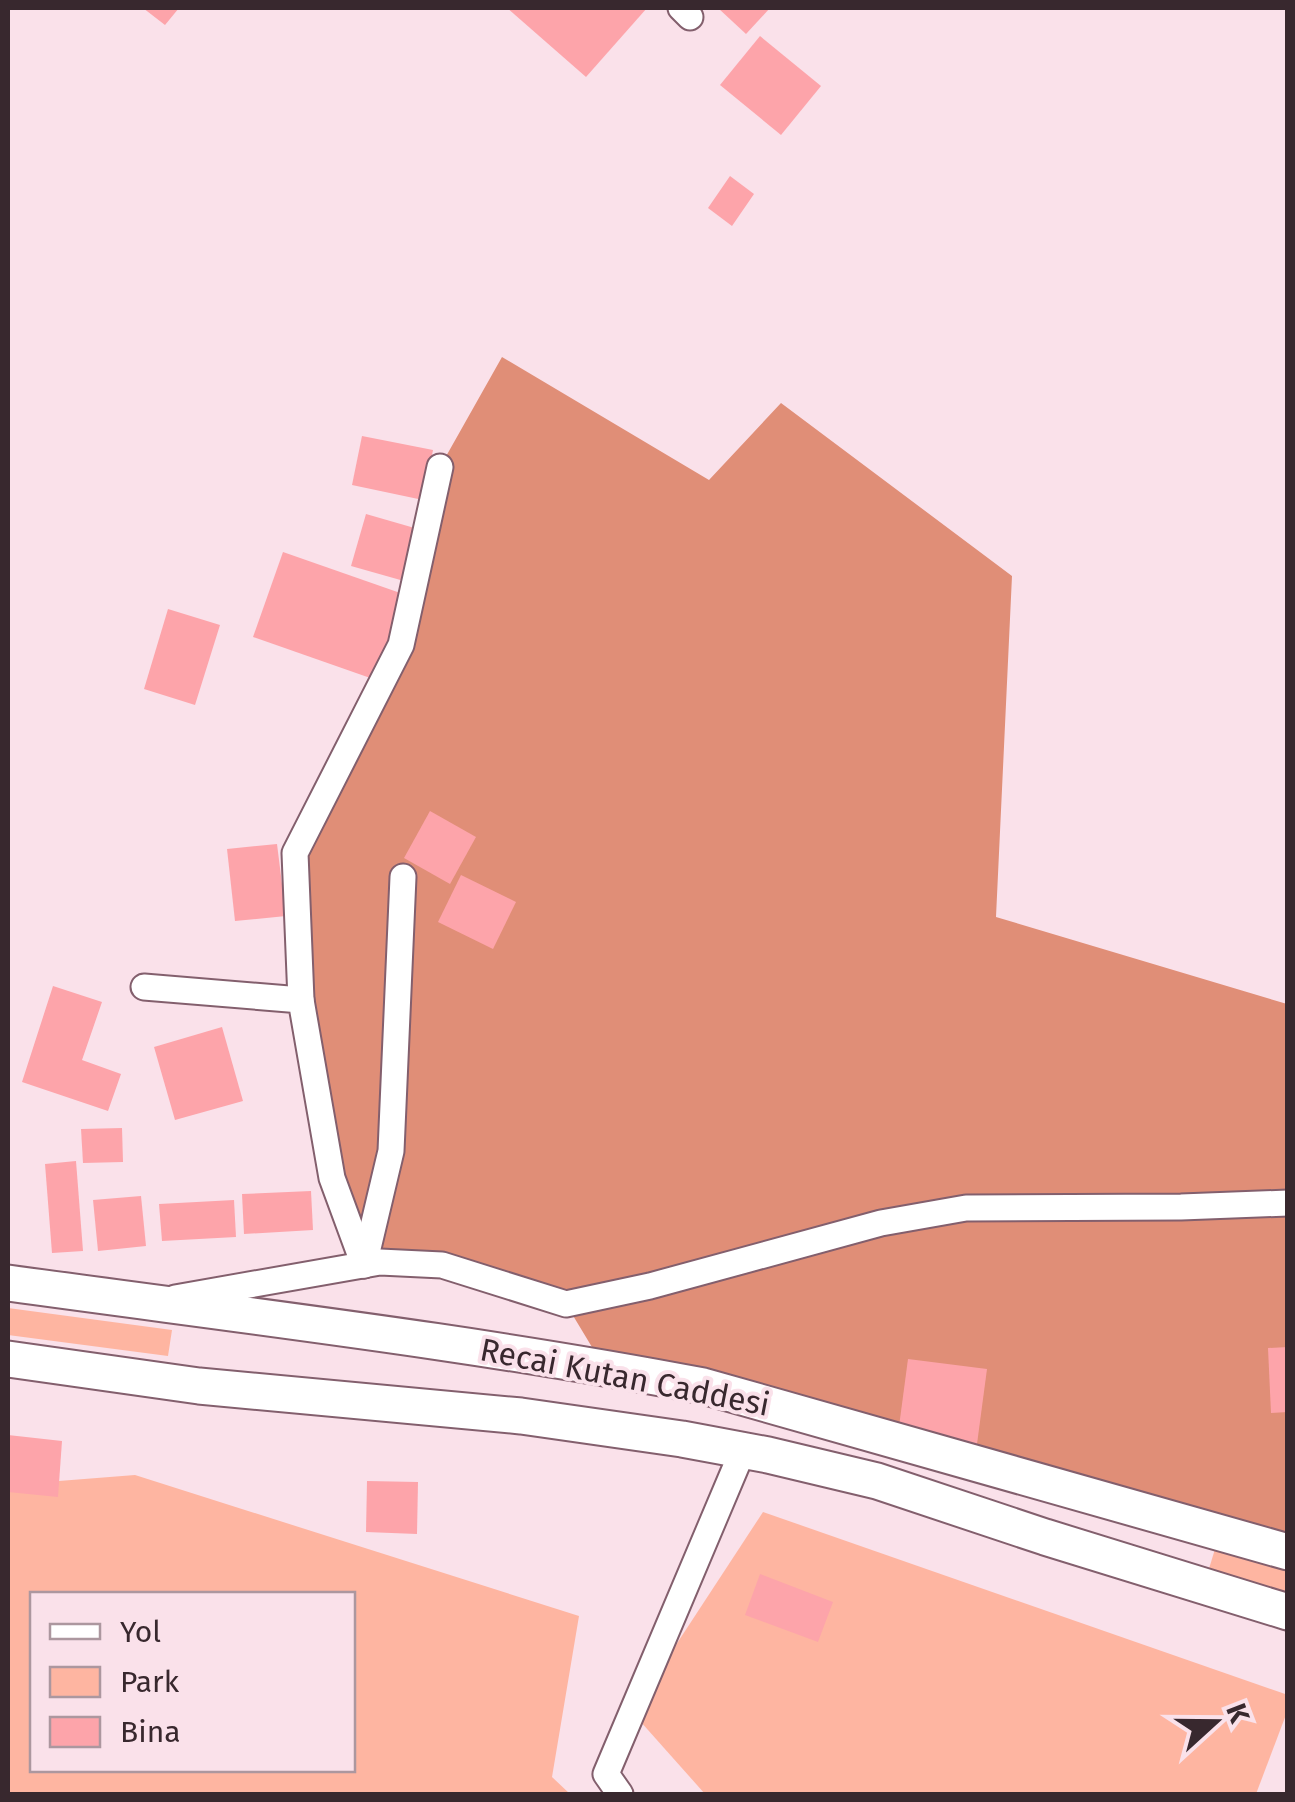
<svg xmlns="http://www.w3.org/2000/svg" width="1295" height="1802" font-family="'Fira Sans',sans-serif">
  <rect width="100%" height="100%" fill="#fae1ea"/>
  <!-- green -->
  <g fill="#feb5a1" fill-rule="evenodd">
    <path d="M8,1308l164,22 -4,26 -160,-21z"/>
    <path d="M135,1475l444,141 -27,161 18,17h-562v-309zM32,1594h320v176h-320z"/>
    <path d="M763,1512l525,183 -1,17 -31,82h-551l-73,-82z"/>
    <path d="M1215,1549l72,21v26l-79,-24z"/>
  </g>
  <!-- forest -->
  <path fill="#e08e77" d="M502,357l207,123 72,-77 231,173 -16,341 291,87v549l-683,-186 -38,-63 -124,-39h-78l-32,-87 -37,-325 106,-208 39,-178z"/>
  <!-- building -->
  <g fill="#fda4aa">
    <path d="M143,8h36l-14,17z"/>
    <path d="M507,8h140l-61,69z"/>
    <path d="M718,8h52l-24,26z"/>
    <path d="M760,36l61,50 -40,49 -61,-50z"/>
    <path d="M730,176l24,18 -22,32 -24,-18z"/>
    <path d="M362,436l71,14 -10,50 -71,-15z"/>
    <path d="M366,514l52,15 -14,52 -53,-15z"/>
    <path d="M283,552l123,43 -30,85 -123,-43z"/>
    <path d="M168,609l52,16 -25,80 -51,-16z"/>
    <path d="M430,811l46,26 -26,47 -46,-26z"/>
    <path d="M277,844l9,72 -51,5 -8,-72z"/>
    <path d="M461,875l55,27 -23,47 -55,-27z"/>
    <path d="M53,986l49,16 -20,58 39,14 -13,37 -86,-29z"/>
    <path d="M222,1027l21,74 -68,19 -21,-73z"/>
    <path d="M122,1128l1,34 -40,1 -2,-34z"/>
    <path d="M76,1161l7,90 -31,2 -7,-89z"/>
    <path d="M311,1191l2,39 -69,4 -2,-40z"/>
    <path d="M141,1196l5,50 -48,5 -5,-51z"/>
    <path d="M234,1200l2,37 -74,4 -3,-37z"/>
    <path d="M1288,1347v65l-17,1 -3,-65z"/>
    <path d="M908,1359l79,10 -10,75 -79,-10z"/>
    <path d="M8,1435l54,6 -4,56 -50,-5z"/>
    <path d="M367,1481l51,1 -1,52 -51,-2z"/>
    <path d="M760,1574l73,28 -15,40 -73,-27z"/>
  </g>
  <g fill="none" stroke-linecap="round" stroke-linejoin="round">
    <defs>
      <g id="minor">
        <path d="M681,8l9,9"/>
        <path d="M144,987l157,13 31,178 32,87"/>
        <path d="M301,1000l-6,-147 106,-208 39,-178"/>
        <path d="M364,1265l27,-114 12,-274"/>
        <path d="M175,1298l205,-36 62,3 124,39 84,-18 231,-63 85,-15 215,-1 107,-4"/>
        <path d="M620,1794l-14,-20 137,-324"/>
      </g>
      <g id="secondary">
        <path d="M8,1283c232,32 465,59 695,103l585,166"/>
        <path d="M8,1359l191,27 322,30 161,23 86,16 109,26 168,56 243,75"/>
      </g>
    </defs>
    <!-- minor casing -->
    <use href="#minor" stroke="#835f6d" stroke-width="29"/>
    <!-- secondary casing -->
    <use href="#secondary" stroke="#835f6d" stroke-width="39"/>
    <!-- minor -->
    <use href="#minor" stroke="#fff" stroke-width="25"/>
    <!-- secondary -->
    <use href="#secondary" stroke="#fff" stroke-width="35"/>
  </g>
  <g text-anchor="middle" stroke-width="8" stroke-linejoin="round" paint-order="stroke">
    <!-- street labels -->
    <g font-size="32" fill="#38282e" stroke="#fae1ea">
      <text transform="translate(625 1377) rotate(11)" y="11">Recai Kutan Caddesi</text>
    </g>
  </g>
  <!-- border -->
  <rect width="1295" height="1802" fill="none" stroke="#38282e" stroke-width="20"/>
  <!-- legend -->
  <rect x="30" y="1592" width="325" height="180" fill="#fae1ea" stroke="#ac979f" stroke-width="2.5"/>
  <rect x="50" y="1624" width="50" height="15" fill="#ffffff" stroke="#ac979f" stroke-width="2.5"/>
  <text x="120" y="1642" font-size="30" fill="#38282e">Yol</text>
  <rect x="50" y="1667" width="50" height="30" fill="#feb5a1" stroke="#ac979f" stroke-width="2.5"/>
  <text x="120" y="1692" font-size="30" fill="#38282e">Park</text>
  <rect x="50" y="1717" width="50" height="30" fill="#fda4aa" stroke="#ac979f" stroke-width="2.5"/>
  <text x="120" y="1742" font-size="30" fill="#38282e">Bina</text>
  <!-- north arrow -->
  <g transform="translate(1215 1722) rotate(69)" stroke="#fae1ea" stroke-width="8" paint-order="stroke">
  <path d="M0-8L18 38L0 25L-18 38Z" fill="#38282e"/>
  <text y="-15" font-size="28" font-weight="bold" text-anchor="middle" fill="#38282e">K</text>
  </g>
</svg>
